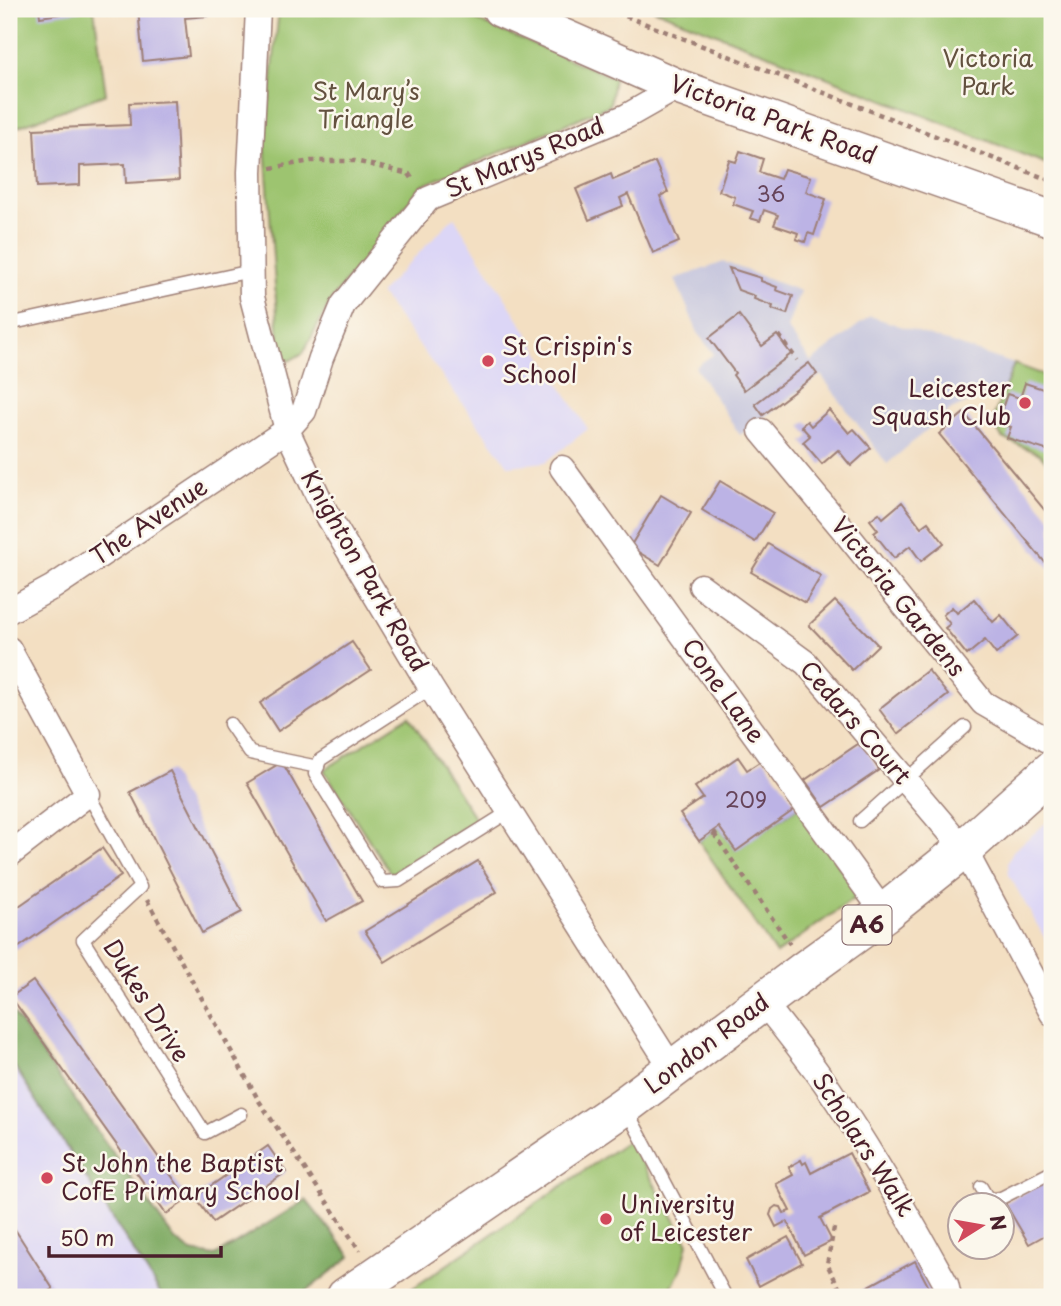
<svg xmlns="http://www.w3.org/2000/svg" width="1061" height="1306" font-family="'Playpen Sans',sans-serif">
  <rect width="100%" height="100%" fill="#fbf7ec"/>
  <filter id="ink" filterUnits="userSpaceOnUse"><feTurbulence type="fractalNoise" baseFrequency=".0143" numOctaves="2"/><feDisplacementMap in="SourceGraphic" scale="14" xChannelSelector="R" yChannelSelector="G"/><feConvolveMatrix kernelMatrix="1 2 1 2 8 2 1 2 1" color-interpolation-filters="sRGB"/></filter>
  <filter id="wash" filterUnits="userSpaceOnUse"><feTurbulence type="fractalNoise" baseFrequency=".00686" numOctaves="4" result="noise"/><feDisplacementMap in="SourceGraphic" scale="28" xChannelSelector="R" yChannelSelector="G"/><feGaussianBlur stdDeviation="1.57" result="paint"/><feColorMatrix in="noise" values="0 0 0 0 0 0 0 0 0 0 0 0 0 0 0 0 0 1.4 0 .05"/><feComposite in="paint" operator="in"/></filter>
  <g filter="url(#wash)">
    <rect width="100%" height="100%" fill="#f3dfc2"/>
    <!-- built -->
    <g fill="#dcd6f6">
      <path d="M454,217l134,212 -42,33 -37,4 -129,-173z"/>
      <path d="M1052,818v133l-43,-76 -1,-12 5,-12z"/>
      <path d="M9,1058l154,239h-154z"/>
    </g>
    <!-- industrial -->
    <path fill="#c2c2dc" d="M724,262l76,29 -13,37 24,34 59,-46 144,48 -9,22 -56,25 -62,53 -66,-89 -81,60 -45,-68 19,-13 -15,-19 -24,-56z"/>
    <!-- green -->
    <g fill="#9dc46f" stroke="#74724d" stroke-width="2">
      <path d="M9,9h85l12,85 -97,36z"/>
      <path d="M279,9h171l164,69 -4,27 -189,81 -89,113 -29,54 -14,8 -9,-4 -15,-212z"/>
      <path d="M653,9h399v157z"/>
      <path d="M1014,364l38,14v90l-12,-14 -38,-16 -10,-17z"/>
      <path d="M409,716l67,104 -85,54 -67,-104z"/>
      <path d="M798,807l61,88 -83,59 -77,-113 20,-14 17,23z"/>
      <path d="M629,1140l59,103 -6,25 -16,29h-266z"/>
    </g>
    <!-- forest -->
    <path fill="#7eaa62" stroke="#646446" stroke-width="2" d="M9,1007l166,233 17,12 23,4 91,-56 45,56 -52,41h-136l-154,-239z"/>
    <g id="blocks">
      <!-- building -->
      <g fill="#bcb3e5">
        <path d="M39,9h41v2l-40,6z"/>
        <path d="M138,9h68l1,7 -22,2 4,38 -46,5z"/>
        <path d="M175,101l4,79 -53,3 -1,-19 -45,2v19l-43,2 -3,-58 96,-4 -1,-22z"/>
        <path d="M740,151l23,8 -4,13 21,7 4,-10 27,8 -5,15 20,7 -12,36 -6,-2 -3,9 -9,-3 2,-6 -24,-8 4,-10 -14,-5 -4,11 -10,-3 3,-7 -20,-7 2,-7 -16,-6 10,-31 7,2z"/>
        <path d="M655,162l13,30 -8,4 19,46 -26,11 -25,-59 -8,4 3,8 -34,14 -13,-31 35,-15 2,6z"/>
        <path d="M729,268l32,10v3l16,6 -1,3 17,6 -6,18 -15,-5 1,-3 -19,-7 1,-3 -17,-6z"/>
        <path d="M739,315l23,31 15,-11 14,19 -47,36 -11,-15 2,-2 -26,-35z"/>
        <path d="M809,363l8,11 -54,41 -8,-11z"/>
        <path d="M1025,383l27,9v60l-45,-14 4,-11 -14,-4 10,-29 13,4z"/>
        <path d="M829,410l20,23 5,-4 17,19 -20,18 -13,-16 -16,14 -19,-22 7,-6 -9,-10 6,-5 4,5z"/>
        <path d="M964,413l88,106v52l-113,-137z"/>
        <path d="M720,481l53,32 -18,29 -53,-32z"/>
        <path d="M661,495l30,18 -31,52 -30,-18z"/>
        <path d="M902,502l19,25 7,-5 16,21 -23,18 -11,-15 -16,12 -20,-25 4,-3 -8,-10 9,-7 4,5z"/>
        <path d="M768,544l53,32 -16,27 -54,-31z"/>
        <path d="M974,599l19,23 8,-7 17,21 -22,18 -11,-14 -18,15 -22,-27 5,-4 -7,-9 9,-8 5,6z"/>
        <path d="M835,601l43,44 -26,25 -43,-45z"/>
        <path d="M352,642l19,28 -93,61 -18,-28z"/>
        <path d="M928,670l20,25 -50,39 -19,-25z"/>
        <path d="M861,742l18,28 -55,37 -19,-27z"/>
        <path d="M738,757l9,13 17,-11 34,48 -62,44 -17,-24 -20,14 -19,-27 23,-16 -8,-11z"/>
        <path d="M282,762l80,139 -36,20 -79,-138z"/>
        <path d="M170,771l72,141 -40,21 -72,-141z"/>
        <path d="M102,848l19,28 -112,78v-41z"/>
        <path d="M478,861l19,31 -112,70 -20,-31z"/>
        <path d="M33,981l155,218 -22,15 -155,-217z"/>
        <path d="M268,1146l18,26 -73,50 -18,-25z"/>
        <path d="M849,1153l20,39 -49,26 12,23 -28,14 -17,-34 -11,6 -6,-12 2,-6 4,-3 5,1 3,6 6,-2 -14,-27 17,-9 -4,-8 12,-7 2,4 3,-2 5,11z"/>
        <path d="M1052,1178v64l-5,-8 -18,10 -24,-41z"/>
        <path d="M9,1220l44,69 -12,8h-32z"/>
        <path d="M788,1237l14,26 -43,23 -13,-26z"/>
        <path d="M915,1261l16,30 -11,6h-71z"/>
      </g>
    </g>
  </g>
  <g filter="url(#ink)">
    <use href="#blocks" fill-opacity="0" stroke="#9e7f76" stroke-width="2"/>
    <g fill="none" stroke-linecap="round" stroke-linejoin="round">
      <defs>
        <g id="lane">
          <path d="M13,323l238,-52"/>
          <path d="M431,688l-111,72 -5,14 67,108 17,-1 111,-70"/>
          <path d="M230,724l20,29 68,14"/>
          <path d="M88,794l52,93 -57,53 122,193 36,-19"/>
          <path d="M860,821l105,-94"/>
          <path d="M626,1109l100,188"/>
          <path d="M981,1187l6,10 6,2 8,-1 51,-26"/>
        </g>
        <g id="street">
          <path d="M258,9l-8,163 2,125 35,133 38,81 106,177 242,382"/>
          <path d="M761,431l81,97 141,175 69,40"/>
          <path d="M562,468l322,445"/>
          <path d="M701,586l105,77 158,186 88,164"/>
          <path d="M9,611l44,-24 234,-157 17,-19 17,-53 22,-53 85,-106 199,-83 51,-29"/>
          <path d="M9,649l79,145 -79,61"/>
          <path d="M763,1002c21,26 42,53 62,81 44,64 83,132 121,201l3,13"/>
        </g>
        <path id="secondary" d="M500,9l178,78 374,132"/>
        <path id="primary" d="M346,1297l278,-191 181,-136 79,-57 80,-64 88,-79"/>
      </defs>
      <!-- lane casing -->
      <use href="#lane" stroke="#9e7f76" stroke-width="15"/>
      <!-- street casing -->
      <use href="#street" stroke="#9e7f76" stroke-width="27"/>
      <!-- secondary casing -->
      <use href="#secondary" stroke="#9e7f76" stroke-width="38"/>
      <!-- primary casing -->
      <use href="#primary" stroke="#9e7f76" stroke-width="41"/>
      <!-- path -->
      <g stroke="#9e7f76" stroke-width="4.5" stroke-dasharray="5 5" stroke-linecap="butt">
        <path d="M607,9l445,172"/>
        <path d="M271,168l40,-7h44l54,13 5,7"/>
        <path d="M779,335l18,25"/>
        <path d="M692,803l2,2"/>
        <path d="M713,833l1,1 7,-4"/>
        <path d="M714,834l76,110"/>
        <path d="M147,900l112,201 101,150"/>
        <path d="M834,1228l-7,36 17,33"/>
      </g>
      <!-- lane -->
      <use href="#lane" stroke="#fff" stroke-width="12"/>
      <!-- street -->
      <use href="#street" stroke="#fff" stroke-width="24"/>
      <!-- secondary -->
      <use href="#secondary" stroke="#fff" stroke-width="35"/>
      <!-- primary -->
      <use href="#primary" stroke="#fff" stroke-width="38"/>
    </g>
  </g>
  <!-- markers -->
  <g fill="#d1495b" stroke="#fbf7ec" stroke-width="2.5">
    <circle cx="488" cy="361" r="7"/>
    <circle cx="1025" cy="403" r="7"/>
    <circle cx="47" cy="1178" r="7"/>
    <circle cx="606" cy="1219" r="7"/>
  </g>
  <g text-anchor="middle" stroke-width="5" stroke-linejoin="round" paint-order="stroke">
    <!-- number labels -->
    <g font-size="21" fill="#66445a">
      <text x="771" y="202">36</text>
      <text x="746" y="808">209</text>
    </g>
    <!-- shield labels -->
    <rect fill="#fbf7ec" stroke="#7f6065" stroke-width="2" x="842.5" y="905.5" width="49" height="39" rx="5"/>
    <g font-size="23" font-weight="bold" fill="#4a1f2b">
      <text x="867" y="933">A6</text>
    </g>
    <!-- park labels -->
    <g font-size="24" fill="#63513f" stroke="#fbf7ec">
      <text x="988" y="67">Victoria<tspan x="988" dy="28">Park</tspan></text>
      <text x="366" y="100">St Mary’s<tspan x="366" dy="28">Triangle</tspan></text>
    </g>
    <!-- street labels -->
    <g font-size="24" fill="#4a1f2b" stroke="#fbf7ec">
      <text transform="translate(773 120) rotate(20)" y="8">Victoria Park Road</text>
      <text transform="translate(525 158) rotate(-23)" y="8">St Marys Road</text>
      <text transform="translate(149 522) rotate(-34)" y="8">The Avenue</text>
      <text transform="translate(364 571) rotate(60)" y="8">Knighton Park Road</text>
      <text transform="translate(898 597) rotate(51)" y="8">Victoria Gardens</text>
      <text transform="translate(723 691) rotate(54)" y="8">Cone Lane</text>
      <text transform="translate(855 723) rotate(49)" y="8">Cedars Court</text>
      <text transform="translate(146 1001) rotate(58)" y="8">Dukes Drive</text>
      <text transform="translate(707 1044) rotate(-37)" y="8">London Road</text>
      <text transform="translate(863 1145) rotate(57)" y="8">Scholars Walk</text>
    </g>
    <!-- poi labels -->
    <g font-size="24" fill="#4a1f2b" stroke="#fbf7ec" text-anchor="start">
      <text x="502" y="355">St Crispin's<tspan x="502" dy="28">School</tspan></text>
      <text x="1011" y="397" text-anchor="end">Leicester<tspan x="1011" dy="28">Squash Club</tspan></text>
      <text x="61" y="1172">St John the Baptist<tspan x="61" dy="28">CofE Primary School</tspan></text>
      <text x="620" y="1213">University<tspan x="620" dy="28">of Leicester</tspan></text>
    </g>
  </g>
  <!-- margin -->
  <rect width="1061" height="1306" fill="none" stroke="#fbf7ec" stroke-width="35"/>
  <!-- north arrow -->
  <g transform="translate(981 1226) rotate(79)"><circle r="33" fill="#fbf7ec" stroke="#b4a19f" stroke-width="2"/>
  <path d="M0-5L12 26L0 18L-12 26Z" fill="#d1495b"/>
  <text y="-10" font-size="19" font-weight="bold" text-anchor="middle" fill="#4a1f2b">N</text>
  </g>
  <!-- scale -->
  <path d="M49 1246v10h172v-10" fill="none" stroke="#4a1f2b" stroke-width="3.5"/>
  <text x="60" y="1246" font-size="21" fill="#4a1f2b" stroke="#fbf7ec" stroke-width="5" paint-order="stroke">50 m</text>
</svg>
